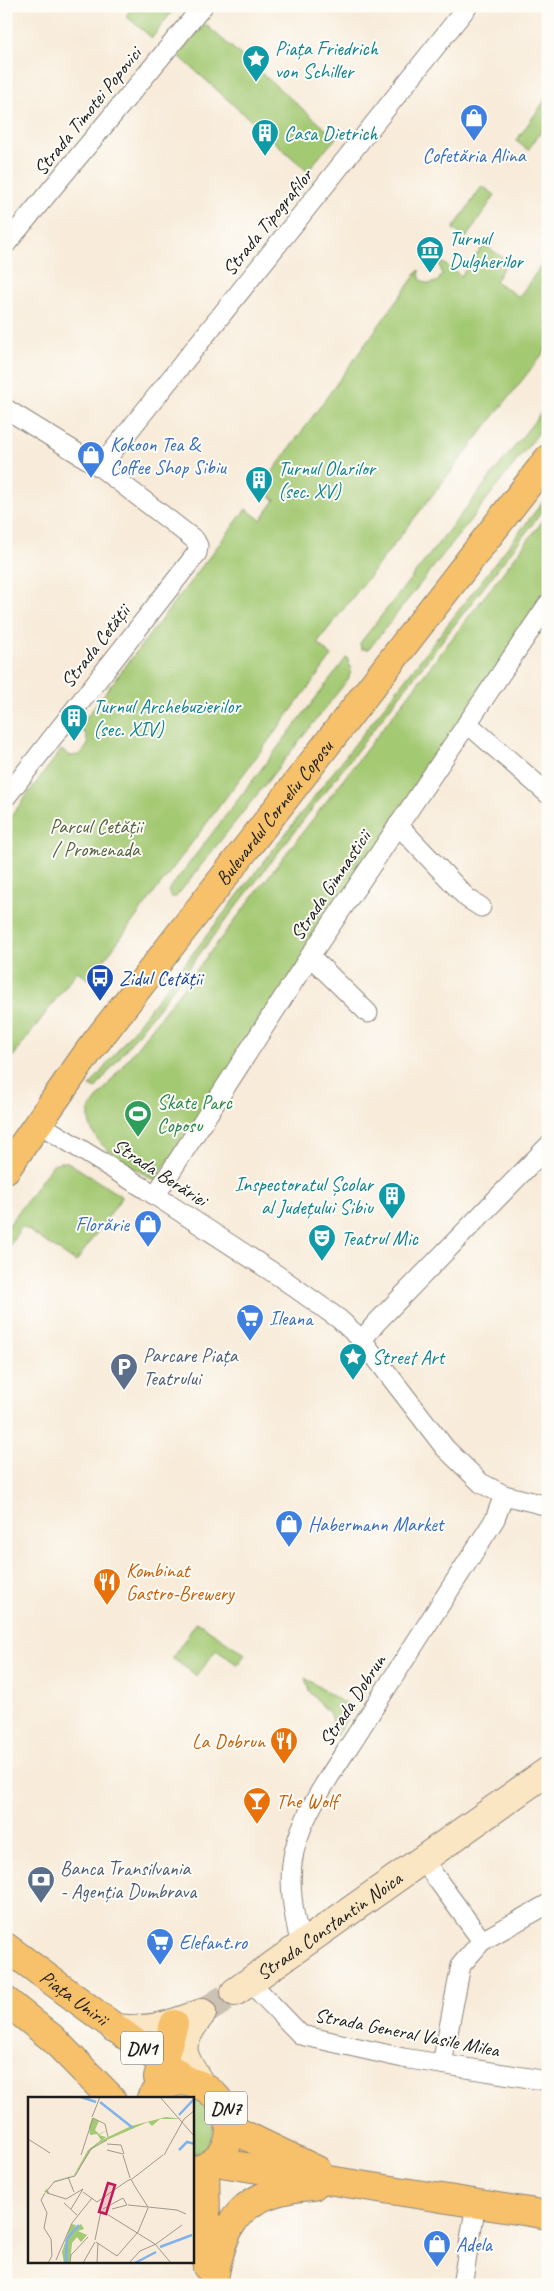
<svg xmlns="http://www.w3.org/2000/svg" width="554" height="2291" font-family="Caveat,sans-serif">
  <rect width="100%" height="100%" fill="#fdfcf7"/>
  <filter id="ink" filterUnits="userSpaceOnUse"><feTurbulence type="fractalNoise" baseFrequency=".02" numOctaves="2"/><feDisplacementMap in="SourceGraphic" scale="10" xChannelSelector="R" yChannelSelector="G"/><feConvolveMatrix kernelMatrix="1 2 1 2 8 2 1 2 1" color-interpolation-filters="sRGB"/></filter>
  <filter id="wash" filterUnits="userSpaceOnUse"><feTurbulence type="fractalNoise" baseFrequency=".0096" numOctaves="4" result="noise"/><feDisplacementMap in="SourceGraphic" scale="20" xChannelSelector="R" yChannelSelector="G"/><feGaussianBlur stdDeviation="1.12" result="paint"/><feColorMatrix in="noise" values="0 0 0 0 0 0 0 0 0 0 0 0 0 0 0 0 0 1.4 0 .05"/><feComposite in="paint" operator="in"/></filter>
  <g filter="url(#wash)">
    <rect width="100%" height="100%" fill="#f8ebd9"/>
    <!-- green -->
    <g fill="#a4c973" stroke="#607248">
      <path d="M133,6h43l-24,32 -26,-22z"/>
      <path d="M205,24l131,114 -29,33 -129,-116z"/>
      <path d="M548,96v26l-20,28 -12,-9z"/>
      <path d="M482,186l13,9 -29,43 -13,-9z"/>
      <path d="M484,245l24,16 -13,20 24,16 29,-41v91l-231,296 15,13 -243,324 -12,-9 -71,95v-243l55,-73 9,6 10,-1 8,-10 -2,-11 -8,-6 168,-219 15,11 14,-20 -15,-11 159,-219 1,9 8,5 9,-2 5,-7 -2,-9 -7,-5 2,-4 26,19z"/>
      <path d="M548,404v17l-179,228h-8l-1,-6z"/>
      <path d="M548,495v9l-453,585 -5,-3z"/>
      <path d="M548,514v78l-393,589c-25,-17 -74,-37 -65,-73z"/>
      <path d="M347,657l4,12 -2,9 -173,219h-5l-3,-6z"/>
      <path d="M60,1162h8l54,35 -46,65 -54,-36 -16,25v-22l47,-65z"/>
      <path d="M197,1622l48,32 -7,11 -22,-15 -19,26 -25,-18z"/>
      <path d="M305,1678l48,31 -17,27 -6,-22 -21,-23z"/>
      <path d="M193,2099c26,10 28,47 0,56z"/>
    </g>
  </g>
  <g filter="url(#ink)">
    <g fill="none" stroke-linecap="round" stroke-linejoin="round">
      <!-- secondary-tunnel -->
      <path stroke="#ccc2b3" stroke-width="28" stroke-dasharray="28 14" stroke-linecap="butt" d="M202,2013l33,-21"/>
      <defs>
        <g id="minor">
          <path d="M6,244l197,-238"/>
          <path d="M6,409l94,58 95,73 3,6 -1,7 -191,244"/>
          <path d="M100,467l368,-461"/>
          <path d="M467,723l81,71"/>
          <path d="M398,825l69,73 14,9"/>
          <path d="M310,956l58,57"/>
          <path d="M38,1123l109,67 133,87 59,42 23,21 83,108 36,35 23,12 44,11"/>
          <path d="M155,1196l155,-240 238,-352"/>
          <path d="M362,1340l14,-17 172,-177"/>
          <path d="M423,1860l59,81 66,-37"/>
          <path d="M301,1946c-7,-30 -14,-63 -7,-94 9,-42 45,-89 68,-126 44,-69 89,-138 133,-207l9,-24"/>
          <path d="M249,1981l52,54 102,23 145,23"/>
          <path d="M442,2064l19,-99 21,-24"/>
          <path d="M462,2285l14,-81"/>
        </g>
        <g id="secondary">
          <path id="s1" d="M235,1992l313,-221"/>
          <path d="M114,2028c38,4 53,-2 88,-15"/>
          <path d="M201,2085c-22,-35 -25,-38 1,-72"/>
        </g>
        <g id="primary">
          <path id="s2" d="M6,1169l83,-118 459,-592"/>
          <path id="s3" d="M6,1947l184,136"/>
          <path d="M6,2001l46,37 59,60"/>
          <path d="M158,2078l16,-54"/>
          <path d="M151,2098c48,-57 126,48 41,74"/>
          <path d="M230,2128l87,42"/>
          <path d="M215,2162l333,53"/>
          <path d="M205,2168l2,99"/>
          <path d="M213,2285c10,-67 30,-94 100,-99"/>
        </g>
      </defs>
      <!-- minor casing -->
      <use href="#minor" stroke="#8a847a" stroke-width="21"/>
      <!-- secondary casing -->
      <use href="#secondary" stroke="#8a847a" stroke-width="30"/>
      <!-- primary casing -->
      <use href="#primary" stroke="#8a847a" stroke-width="30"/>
      <!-- minor -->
      <use href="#minor" stroke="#fff" stroke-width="19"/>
      <!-- secondary -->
      <use href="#secondary" stroke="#fbe6c4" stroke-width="28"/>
      <!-- primary -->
      <use href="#primary" stroke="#f6c16b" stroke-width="28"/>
    </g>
  </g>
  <!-- icons -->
  <defs>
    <symbol id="sight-pin" viewBox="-11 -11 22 30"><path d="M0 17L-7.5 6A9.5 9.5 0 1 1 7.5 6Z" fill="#0f9aa8" stroke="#fdfcf7"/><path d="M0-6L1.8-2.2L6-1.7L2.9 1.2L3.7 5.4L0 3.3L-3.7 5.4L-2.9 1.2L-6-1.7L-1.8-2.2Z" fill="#fff"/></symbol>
    <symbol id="shop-pin" viewBox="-11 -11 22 30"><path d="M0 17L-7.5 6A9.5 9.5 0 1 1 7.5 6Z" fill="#3f7fe0" stroke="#fdfcf7"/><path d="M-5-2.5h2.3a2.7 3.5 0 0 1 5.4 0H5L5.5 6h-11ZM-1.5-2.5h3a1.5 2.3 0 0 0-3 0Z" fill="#fff"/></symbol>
    <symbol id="building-pin" viewBox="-11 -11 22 30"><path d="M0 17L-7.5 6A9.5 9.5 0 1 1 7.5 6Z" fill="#0f9aa8" stroke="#fdfcf7"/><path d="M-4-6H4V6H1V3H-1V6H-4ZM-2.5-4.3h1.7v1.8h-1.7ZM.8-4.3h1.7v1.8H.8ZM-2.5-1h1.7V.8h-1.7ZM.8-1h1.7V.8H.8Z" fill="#fff"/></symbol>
    <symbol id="museum-pin" viewBox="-11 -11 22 30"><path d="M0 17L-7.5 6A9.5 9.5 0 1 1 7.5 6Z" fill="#0f9aa8" stroke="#fdfcf7"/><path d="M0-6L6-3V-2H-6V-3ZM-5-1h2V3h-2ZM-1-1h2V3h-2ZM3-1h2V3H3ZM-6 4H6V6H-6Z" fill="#fff"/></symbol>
    <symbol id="bus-pin" viewBox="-11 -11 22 30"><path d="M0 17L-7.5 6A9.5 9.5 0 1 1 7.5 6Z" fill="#1a4fb4" stroke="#fdfcf7"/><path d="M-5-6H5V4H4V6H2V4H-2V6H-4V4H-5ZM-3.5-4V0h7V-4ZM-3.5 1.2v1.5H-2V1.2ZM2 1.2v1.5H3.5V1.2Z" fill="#fff"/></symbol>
    <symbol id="stadium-pin" viewBox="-11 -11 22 30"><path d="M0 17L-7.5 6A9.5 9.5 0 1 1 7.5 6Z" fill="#2e9e5b" stroke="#fdfcf7"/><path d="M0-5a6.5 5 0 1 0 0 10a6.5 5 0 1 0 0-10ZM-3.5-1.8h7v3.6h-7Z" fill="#fff"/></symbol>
    <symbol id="theatre-pin" viewBox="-11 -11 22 30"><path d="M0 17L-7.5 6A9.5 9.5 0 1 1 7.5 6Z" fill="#0f9aa8" stroke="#fdfcf7"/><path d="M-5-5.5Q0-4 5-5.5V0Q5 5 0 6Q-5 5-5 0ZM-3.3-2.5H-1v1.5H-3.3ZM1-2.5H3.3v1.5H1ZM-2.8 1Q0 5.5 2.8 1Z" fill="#fff"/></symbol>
    <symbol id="supermarket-pin" viewBox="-11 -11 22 30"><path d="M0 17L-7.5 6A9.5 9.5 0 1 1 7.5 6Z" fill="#3f7fe0" stroke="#fdfcf7"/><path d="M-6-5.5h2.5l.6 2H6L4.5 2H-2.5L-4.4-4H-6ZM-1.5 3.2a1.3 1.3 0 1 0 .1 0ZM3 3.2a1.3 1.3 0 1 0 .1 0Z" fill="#fff"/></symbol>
    <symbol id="parking-pin" viewBox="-11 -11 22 30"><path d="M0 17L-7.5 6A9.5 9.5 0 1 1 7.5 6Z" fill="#5c6f8a" stroke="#fdfcf7"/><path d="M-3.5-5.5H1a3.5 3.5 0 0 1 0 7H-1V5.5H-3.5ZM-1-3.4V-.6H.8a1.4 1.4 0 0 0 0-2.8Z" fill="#fff"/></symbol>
    <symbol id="restaurant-pin" viewBox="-11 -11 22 30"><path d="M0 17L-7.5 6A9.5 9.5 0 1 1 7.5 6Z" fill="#e8710a" stroke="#fdfcf7"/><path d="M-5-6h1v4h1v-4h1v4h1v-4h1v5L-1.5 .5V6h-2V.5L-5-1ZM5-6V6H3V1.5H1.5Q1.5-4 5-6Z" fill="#fff"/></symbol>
    <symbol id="bar-pin" viewBox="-11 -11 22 30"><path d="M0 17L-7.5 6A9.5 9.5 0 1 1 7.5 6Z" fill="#e8710a" stroke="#fdfcf7"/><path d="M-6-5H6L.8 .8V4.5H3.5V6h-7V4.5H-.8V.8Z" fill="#fff"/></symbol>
    <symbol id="bank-pin" viewBox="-11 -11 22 30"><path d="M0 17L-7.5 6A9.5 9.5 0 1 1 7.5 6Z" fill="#5c6f8a" stroke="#fdfcf7"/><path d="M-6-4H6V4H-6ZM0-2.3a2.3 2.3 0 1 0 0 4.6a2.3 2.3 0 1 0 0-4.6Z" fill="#fff"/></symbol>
  </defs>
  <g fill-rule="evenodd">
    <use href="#sight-pin" x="240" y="43" width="32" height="43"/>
    <use href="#shop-pin" x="458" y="102" width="32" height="43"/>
    <use href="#building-pin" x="249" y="117" width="32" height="43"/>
    <use href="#museum-pin" x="414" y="234" width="32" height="43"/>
    <use href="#shop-pin" x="75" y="439" width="32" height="43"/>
    <use href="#building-pin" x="243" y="464" width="32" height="43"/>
    <use href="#building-pin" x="58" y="702" width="32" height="43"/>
    <use href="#bus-pin" x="84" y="962" width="32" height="43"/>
    <use href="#stadium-pin" x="122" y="1098" width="32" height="43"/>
    <use href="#building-pin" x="376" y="1180" width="32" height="43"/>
    <use href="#shop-pin" x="132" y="1208" width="32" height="43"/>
    <use href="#theatre-pin" x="306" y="1222" width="32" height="43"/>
    <use href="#supermarket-pin" x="234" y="1302" width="32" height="43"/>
    <use href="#sight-pin" x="337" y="1341" width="32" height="43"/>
    <use href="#parking-pin" x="108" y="1351" width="32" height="43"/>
    <use href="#shop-pin" x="273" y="1508" width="32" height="43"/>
    <use href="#restaurant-pin" x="91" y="1566" width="32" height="43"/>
    <use href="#restaurant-pin" x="268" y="1725" width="32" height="43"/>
    <use href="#bar-pin" x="241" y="1785" width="32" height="43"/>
    <use href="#bank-pin" x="25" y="1864" width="32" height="43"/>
    <use href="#supermarket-pin" x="144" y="1926" width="32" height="43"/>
    <use href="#shop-pin" x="421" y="2228" width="32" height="43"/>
  </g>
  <g text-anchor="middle" stroke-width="4" stroke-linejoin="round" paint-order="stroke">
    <!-- shield labels -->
    <g fill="#fdfcf7" stroke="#605f5e" stroke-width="1">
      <rect x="121" y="2031.5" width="42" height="33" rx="4"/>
      <rect x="205" y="2091.5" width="42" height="33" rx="4"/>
    </g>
    <g font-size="19" font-weight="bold" fill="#1c1c1c">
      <text x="142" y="2055">DN1</text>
      <text x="226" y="2115">DN7</text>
    </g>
    <!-- culture labels -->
    <g font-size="20" fill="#0d838f" stroke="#fdfcf7" text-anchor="start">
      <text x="275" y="55">Piața Friedrich<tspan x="275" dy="23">von Schiller</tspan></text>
      <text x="284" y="140">Casa Dietrich</text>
      <text x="449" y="245">Turnul<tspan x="449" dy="23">Dulgherilor</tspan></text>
      <text x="278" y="475">Turnul Olarilor<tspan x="278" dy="23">(sec. XV)</tspan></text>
      <text x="93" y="713">Turnul Archebuzierilor<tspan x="93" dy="23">(sec. XIV)</tspan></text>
      <text x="373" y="1191" text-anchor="end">Inspectoratul Școlar<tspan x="373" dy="23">al Județului Sibiu</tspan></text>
      <text x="341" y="1245">Teatrul Mic</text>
      <text x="372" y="1364">Street Art</text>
    </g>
    <!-- street labels -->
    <g font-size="20" fill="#1c1c1c" stroke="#fdfcf7">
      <text transform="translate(87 111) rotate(-51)" y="7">Strada Timotei Popovici</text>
      <text transform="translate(267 222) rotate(-51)" y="7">Strada Tipografilor</text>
      <text transform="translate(95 646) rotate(-52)" y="7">Strada Cetății</text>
      <text dy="7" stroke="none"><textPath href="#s2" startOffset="446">Bulevardul Corneliu Coposu</textPath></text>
      <text transform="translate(330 885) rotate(-56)" y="7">Strada Gimnasticii</text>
      <text transform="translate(160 1172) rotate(33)" y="7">Strada Berăriei</text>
      <text transform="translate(352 1700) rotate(-57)" y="7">Strada Dobrun</text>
      <text dy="7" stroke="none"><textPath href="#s1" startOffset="115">Strada Constantin Noica</textPath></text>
      <text dy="7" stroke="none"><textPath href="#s3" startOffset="85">Piața Unirii</textPath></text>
      <text transform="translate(407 2032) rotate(11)" y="7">Strada General Vasile Milea</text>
    </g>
    <!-- shop labels -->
    <g font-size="20" fill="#366cbe" stroke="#fdfcf7" text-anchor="start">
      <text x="474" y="162" text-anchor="middle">Cofetăria Alina</text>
      <text x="110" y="451">Kokoon Tea &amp;<tspan x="110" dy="23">Coffee Shop Sibiu</tspan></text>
      <text x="129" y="1231" text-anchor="end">Florărie</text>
      <text x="269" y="1325">Ileana</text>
      <text x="308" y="1531">Habermann Market</text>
      <text x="179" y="1949">Elefant.ro</text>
      <text x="456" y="2251">Adela</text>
    </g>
    <!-- park labels -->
    <g font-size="20" fill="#52613f" stroke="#fdfcf7">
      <text x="96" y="833">Parcul Cetății<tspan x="96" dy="23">/ Promenada</tspan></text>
    </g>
    <!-- transit labels -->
    <g font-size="20" fill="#164399" stroke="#fdfcf7" text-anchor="start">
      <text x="119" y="985">Zidul Cetății</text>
    </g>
    <!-- leisure labels -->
    <g font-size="20" fill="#27864d" stroke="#fdfcf7" text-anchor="start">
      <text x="157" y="1109">Skate Parc<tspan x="157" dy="23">Coposu</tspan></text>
    </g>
    <!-- service labels -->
    <g font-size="20" fill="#4e5e75" stroke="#fdfcf7" text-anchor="start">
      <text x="143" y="1362">Parcare Piața<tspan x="143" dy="23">Teatrului</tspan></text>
      <text x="60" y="1875">Banca Transilvania<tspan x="60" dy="23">- Agenția Dumbrava</tspan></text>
    </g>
    <!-- food labels -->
    <g font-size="20" fill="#c56008" stroke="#fdfcf7" text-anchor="start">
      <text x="126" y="1577">Kombinat<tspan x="126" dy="23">Gastro-Brewery</tspan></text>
      <text x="265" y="1748" text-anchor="end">La Dobrun</text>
      <text x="276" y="1808">The Wolf</text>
    </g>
  </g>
  <!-- overview -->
  <g transform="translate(28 2097)">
    <rect width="166" height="166" fill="#f8ebd9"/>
    <path d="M138,20l17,2h-23l-8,7 -4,-4 -48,21 -9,7 -16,25 -22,7 -6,7 3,5 -6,-2 10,-11 20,-6 14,-25 13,-10 -4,-6 -7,1 -1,-8 3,-9 7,3 -4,9 4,4 8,-4 -8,5 7,2 -4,3 29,-14zM43,127l5,1 -1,4 6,-5 3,5 -6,2 9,4 -6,7 -4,-5 -5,6 -2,20h-6l-2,-11z" fill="#a4c973"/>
    <path fill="none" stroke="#80b2ec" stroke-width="2.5" d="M53,0l15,5M72,5l33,26M151,18l16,-17M151,53l8,-8 8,2M132,150l32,-12M38,166l1,-24 12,-14M107,166l21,-11"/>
    <path fill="none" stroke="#a0988d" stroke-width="1" d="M132,0l35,40M64,20l8,-20M65,21l12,6 3,13M0,42l22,14M79,47l14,1 3,9M79,53l16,4M53,58l12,-37M95,58l7,23M136,58l20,-36 11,-9M40,80l6,15M104,82l31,-24M106,88l14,22M18,95l8,-10 21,-6 16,-27 16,-9M55,95l14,10 30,-21 4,-2 3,6M17,96l-4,7 6,13 -3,15 7,11 1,17 -4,7M19,96l19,6 17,-10 -12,20M36,106l13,12M100,108l20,2M120,110l29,3 9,4M75,112l20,-11 4,7M84,112l15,-4M74,114l53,33 16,19M67,143l6,-29M68,145l21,14M89,159l21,-24 10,-24M28,163l16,-37 20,-25M42,166l1,-8 17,-18M55,166l12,-21M69,166l1,-20M101,166l11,-12 16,-7 26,-19"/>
    <path fill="#c2185b" fill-opacity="0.15" stroke="#c2185b" stroke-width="2.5" d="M80,86l7,2 -9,29 -7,-2z"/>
    <rect width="166" height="166" fill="none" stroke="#1c1c1c" stroke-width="2.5"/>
  </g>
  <!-- margin -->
  <rect width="554" height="2291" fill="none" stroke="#fdfcf7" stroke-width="25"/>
</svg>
